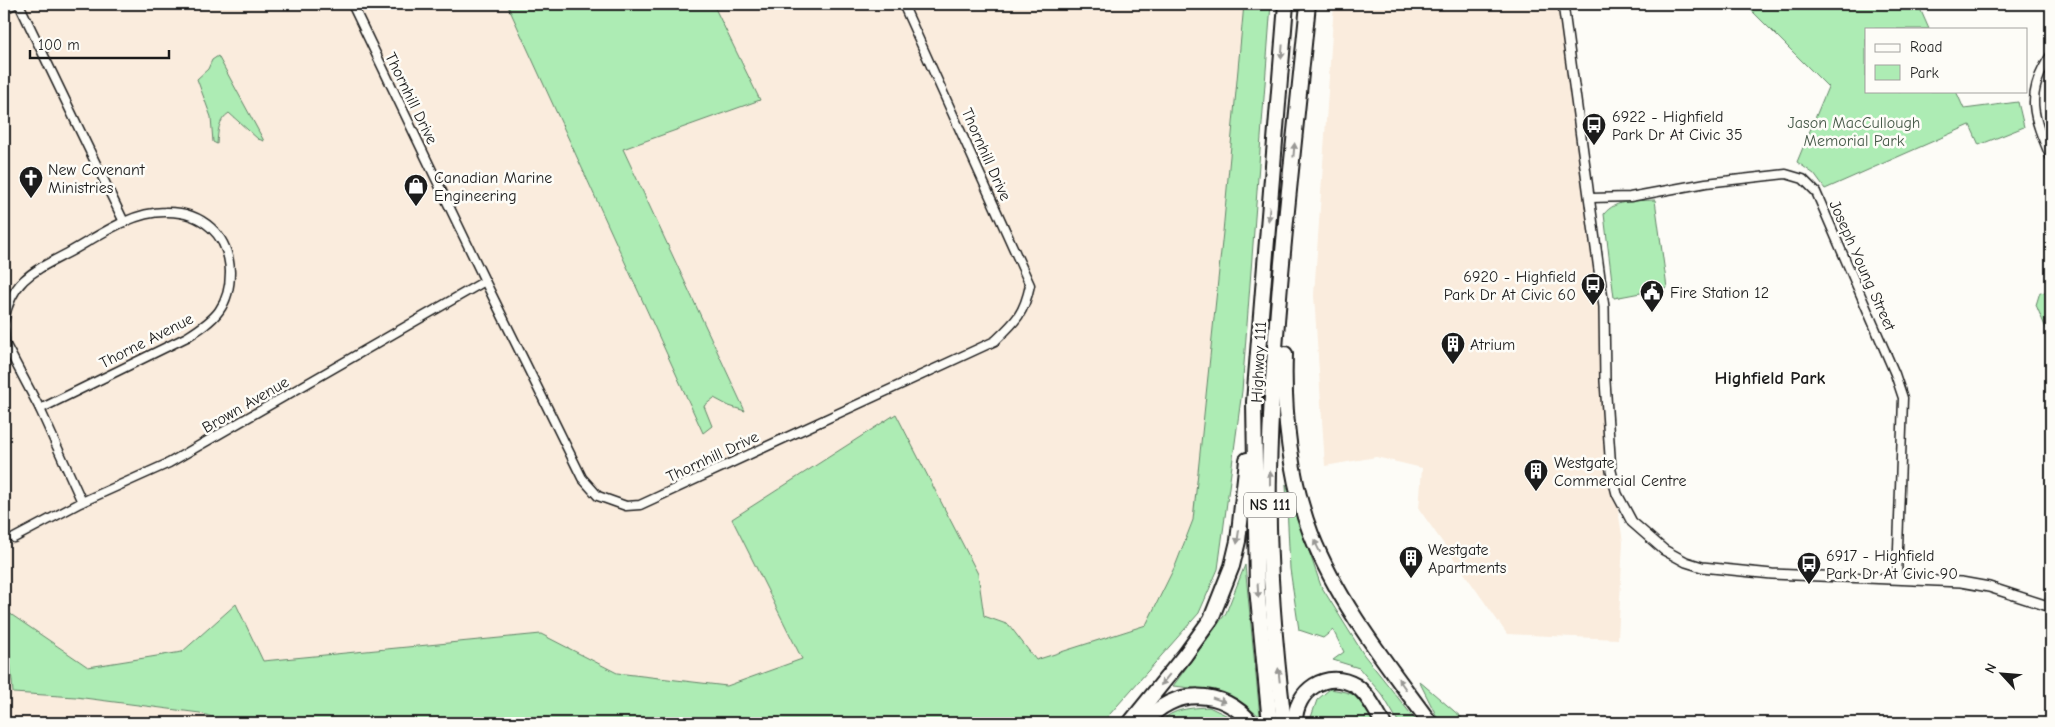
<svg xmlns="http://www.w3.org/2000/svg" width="2055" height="727" font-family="'Comic Neue',sans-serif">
  <rect width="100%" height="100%" fill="#fdfcf7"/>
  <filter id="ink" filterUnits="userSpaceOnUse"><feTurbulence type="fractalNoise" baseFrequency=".02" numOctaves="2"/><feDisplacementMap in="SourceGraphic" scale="10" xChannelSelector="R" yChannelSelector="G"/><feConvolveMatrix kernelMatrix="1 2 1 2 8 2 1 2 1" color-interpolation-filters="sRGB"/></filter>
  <g filter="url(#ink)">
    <!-- built -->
    <g fill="#faecdd" fill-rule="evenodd">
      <path d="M4,4h503l196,429 1,-27 10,-8 15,8 16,4 -122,-261 137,-49 -47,-96h531l-21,228 -30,288 -17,44 -29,61 -111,35 -27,-35 -25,-9 -6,-42 -176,86 -75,26 -110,-13 -76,-39 -278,27 -27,-57 -54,48 -94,15 -82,-55 8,81 62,4 124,16 31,10h-227zM218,56l18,36 27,48 -5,-1 -29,-26 -5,3 -5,10 -2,18 -4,-2 -2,-25 -14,-38 11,-10 4,-9z"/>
      <path d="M1334,4h229l31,221 16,233 13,84 -5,97 -111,-5 -88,-125 3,-41 -46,-11 -51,9 -11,-171z"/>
    </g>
    <!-- green -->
    <g fill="#adecb4" stroke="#648468">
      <path d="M507,4h206l47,96 -137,49 122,262 -16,-5 -15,-8 -10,8 8,20 -9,7z"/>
      <path d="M1244,4h27l-29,387 -24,178 -19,44 -97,110h-871l-31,-10 -124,-16 -63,-4 -7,-82 82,56 94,-15 54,-48 27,57 278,-27 76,39 110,13 75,-27 -70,-140 164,-105 82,160 6,42 25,9 27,35 110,-35 30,-61 17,-44 30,-288z"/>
      <path d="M1745,4h173l11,25h-63v62h90l8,18 54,-7 6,25 -45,18 -9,-20 -145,64 -11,-15 -17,-12 31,-75z"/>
      <path d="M218,56l46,85 -6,-2 -29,-26c-11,7 -11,19 -12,31l-4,-2 -2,-25 -14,-38 11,-10 4,-9z"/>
      <path d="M1655,200l12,88 -53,10 -10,-84c12,-15 32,-13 51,-14z"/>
      <path d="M2040,292l11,2v46l-15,-35z"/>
      <path d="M1286,484l35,102 43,69 54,68h-19l-16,-27 -24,-28 -26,-8 11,-8 -11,-22 -10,8 -24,-8 -9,-61z"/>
      <path d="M1245,565l15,151 -41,-25 -46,-5 53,-73z"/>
      <path d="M1419,681l49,42h-26l-5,-6z"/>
      <path d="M1330,689c30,5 32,8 47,34h-68l8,-23z"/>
      <path d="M1209,707l21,10 5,6h-74c10,-15 31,-15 48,-16z"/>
    </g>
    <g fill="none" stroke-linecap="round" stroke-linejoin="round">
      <defs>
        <g id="minor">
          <path d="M19,4l105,218"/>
          <path d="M352,4l133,277 97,197 16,18 28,10 14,-1 355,-164c21,-20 29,-27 35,-56l-127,-281"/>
          <path d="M2051,55c-27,40 -18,61 0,103"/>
          <path d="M1591,198l39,-1 76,-14 80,-9 17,5 13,13 79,182 8,24 -6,181"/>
          <path d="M4,321c8,-42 30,-50 64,-68 29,-16 62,-41 97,-41 37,-1 64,23 65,60 0,13 -3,28 -11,39 -8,11 -21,19 -32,26l-147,72"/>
          <path d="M4,330l1,13 35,66 42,93"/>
          <path d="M14,538l68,-36 87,-39 316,-182"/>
        </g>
        <g id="tertiary">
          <path d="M1563,4l41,303 1,74 6,90 6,23 15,28 32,28 22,12 16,5 70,7 189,8 28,5 62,20"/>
          <path d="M4,9l10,-5"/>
        </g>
        <g id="motorway">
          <path d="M1285,354c-2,58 5,126 26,180 27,69 76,130 119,189"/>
          <path d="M1130,723l55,-68 26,-36 21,-53 6,-25 9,-81"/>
          <path d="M1145,723c27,-36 79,-35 106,0"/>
          <path d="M1270,723l-13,-135 -3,-186 32,-398"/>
          <path d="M1284,723c-10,-83 -17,-168 -15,-252 4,-157 24,-312 39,-467"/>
          <path d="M1295,723c-1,-32 32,-55 61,-37 12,8 20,25 27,37"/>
        </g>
      </defs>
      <!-- minor casing -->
      <use href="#minor" stroke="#1c1c1c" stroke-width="11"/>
      <!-- tertiary casing -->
      <use href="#tertiary" stroke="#1c1c1c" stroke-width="12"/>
      <!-- motorway casing -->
      <use href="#motorway" stroke="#1c1c1c" stroke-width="18"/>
      <!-- minor -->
      <use href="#minor" stroke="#fdfcf7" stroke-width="8"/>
      <!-- tertiary -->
      <use href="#tertiary" stroke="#fdfcf7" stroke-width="9"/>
      <!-- motorway -->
      <use href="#motorway" stroke="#fdfcf7" stroke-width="14"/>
    </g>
    <!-- one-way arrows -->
    <defs><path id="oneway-solid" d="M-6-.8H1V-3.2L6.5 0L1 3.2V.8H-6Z" transform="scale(1.25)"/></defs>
    <g fill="#989794">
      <use href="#oneway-solid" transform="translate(1282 52) rotate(95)"/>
      <use href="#oneway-solid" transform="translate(1294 150) rotate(-85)"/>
      <use href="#oneway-solid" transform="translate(1269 214) rotate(95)"/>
      <use href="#oneway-solid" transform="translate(1270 478) rotate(-90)"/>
      <use href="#oneway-solid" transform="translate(1238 537) rotate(98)"/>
      <use href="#oneway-solid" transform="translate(1317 546) rotate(-116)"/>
      <use href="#oneway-solid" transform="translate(1258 591) rotate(87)"/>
      <use href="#oneway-solid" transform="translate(1279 675) rotate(-96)"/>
      <use href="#oneway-solid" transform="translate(1165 680) rotate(129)"/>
      <use href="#oneway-solid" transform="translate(1402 684) rotate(-125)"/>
      <use href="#oneway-solid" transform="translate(1219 700) rotate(19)"/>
    </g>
  </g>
  <!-- icons -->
  <defs>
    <symbol id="bus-pin" viewBox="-11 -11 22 30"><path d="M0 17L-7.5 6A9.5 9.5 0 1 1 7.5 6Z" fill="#1c1c1c" stroke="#fdfcf7"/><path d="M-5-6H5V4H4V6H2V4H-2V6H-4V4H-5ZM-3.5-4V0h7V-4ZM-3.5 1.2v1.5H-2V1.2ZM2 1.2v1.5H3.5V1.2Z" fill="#fff"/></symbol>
    <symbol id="church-pin" viewBox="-11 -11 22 30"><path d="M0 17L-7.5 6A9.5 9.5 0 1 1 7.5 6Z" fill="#1c1c1c" stroke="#fdfcf7"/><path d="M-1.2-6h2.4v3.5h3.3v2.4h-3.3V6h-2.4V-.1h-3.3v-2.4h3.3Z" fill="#fff"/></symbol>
    <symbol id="shop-pin" viewBox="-11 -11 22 30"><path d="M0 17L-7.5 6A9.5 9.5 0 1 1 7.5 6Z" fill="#1c1c1c" stroke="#fdfcf7"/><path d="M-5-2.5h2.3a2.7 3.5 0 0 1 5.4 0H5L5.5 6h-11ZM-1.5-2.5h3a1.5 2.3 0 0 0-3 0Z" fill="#fff"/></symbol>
    <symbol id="civic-pin" viewBox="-11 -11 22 30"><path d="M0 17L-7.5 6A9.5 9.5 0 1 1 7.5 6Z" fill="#1c1c1c" stroke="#fdfcf7"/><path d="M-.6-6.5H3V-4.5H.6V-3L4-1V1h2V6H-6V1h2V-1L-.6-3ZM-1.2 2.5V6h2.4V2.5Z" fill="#fff"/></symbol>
    <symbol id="building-pin" viewBox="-11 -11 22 30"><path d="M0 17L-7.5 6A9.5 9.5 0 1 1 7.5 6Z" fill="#1c1c1c" stroke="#fdfcf7"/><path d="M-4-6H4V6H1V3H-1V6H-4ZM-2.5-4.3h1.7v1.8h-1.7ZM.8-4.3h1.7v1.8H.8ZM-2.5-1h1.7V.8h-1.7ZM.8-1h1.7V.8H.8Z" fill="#fff"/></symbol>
  </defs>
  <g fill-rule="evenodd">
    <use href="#bus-pin" x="1580" y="111" width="28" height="38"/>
    <use href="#church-pin" x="17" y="164" width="28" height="38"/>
    <use href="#shop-pin" x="402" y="172" width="28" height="38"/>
    <use href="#bus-pin" x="1579" y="271" width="28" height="38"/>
    <use href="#civic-pin" x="1638" y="278" width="28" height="38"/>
    <use href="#building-pin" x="1439" y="330" width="28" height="38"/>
    <use href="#building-pin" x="1522" y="457" width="28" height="38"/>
    <use href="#building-pin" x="1397" y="544" width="28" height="38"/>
    <use href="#bus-pin" x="1795" y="550" width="28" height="38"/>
  </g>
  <g text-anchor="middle" stroke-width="5" stroke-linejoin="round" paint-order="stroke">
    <!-- shield labels -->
    <rect fill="#fdfcf7" stroke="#605f5e" stroke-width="1" x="1244" y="492.5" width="52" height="25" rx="4"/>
    <g font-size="15" font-weight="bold" fill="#1c1c1c">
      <text x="1270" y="510">NS 111</text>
    </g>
    <!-- street labels -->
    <g font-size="16" fill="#1c1c1c" stroke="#fdfcf7">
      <text transform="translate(412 98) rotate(64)" y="6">Thornhill Drive</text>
      <text transform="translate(987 154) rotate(66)" y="6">Thornhill Drive</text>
      <text transform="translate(1863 265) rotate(66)" y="6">Joseph Young Street</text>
      <text transform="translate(146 340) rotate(-27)" y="6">Thorne Avenue</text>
      <text transform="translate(1258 362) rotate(-87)" y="6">Highway 111</text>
      <text transform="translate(245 404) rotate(-30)" y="6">Brown Avenue</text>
      <text transform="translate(712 456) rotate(-25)" y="6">Thornhill Drive</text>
    </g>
    <!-- poi labels -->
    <g font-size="16" fill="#1c1c1c" stroke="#fdfcf7" text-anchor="start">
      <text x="1612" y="122">6922 - Highfield<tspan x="1612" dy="18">Park Dr At Civic 35</tspan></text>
      <text x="48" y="175">New Covenant<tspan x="48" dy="18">Ministries</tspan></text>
      <text x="434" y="183">Canadian Marine<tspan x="434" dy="18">Engineering</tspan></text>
      <text x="1576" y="282" text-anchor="end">6920 - Highfield<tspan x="1576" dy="18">Park Dr At Civic 60</tspan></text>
      <text x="1670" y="298">Fire Station 12</text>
      <text x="1470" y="350">Atrium</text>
      <text x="1554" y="468">Westgate<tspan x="1554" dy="18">Commercial Centre</tspan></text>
      <text x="1428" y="555">Westgate<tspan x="1428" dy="18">Apartments</tspan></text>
      <text x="1826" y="561">6917 - Highfield<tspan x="1826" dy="18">Park Dr At Civic 90</tspan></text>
    </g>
    <!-- park labels -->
    <g font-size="16" fill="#485a4a" stroke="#fdfcf7">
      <text x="1854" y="128">Jason MacCullough<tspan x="1854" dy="18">Memorial Park</tspan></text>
    </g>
    <!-- neighbourhood labels -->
    <g font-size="18" font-weight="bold" fill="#1c1c1c" stroke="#fdfcf7">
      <text x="1770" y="384">Highfield Park</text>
    </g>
  </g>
  <!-- margin -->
  <rect width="2055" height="727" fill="none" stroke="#fdfcf7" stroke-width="20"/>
  <rect x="10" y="10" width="2035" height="707" fill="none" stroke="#1c1c1c" stroke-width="2" filter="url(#ink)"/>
  <!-- legend -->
  <rect x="1865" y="28" width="162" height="65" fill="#fdfcf7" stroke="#a3a29f"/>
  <rect x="1875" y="44" width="25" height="8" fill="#fdfcf7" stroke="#a3a29f"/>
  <text x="1910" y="52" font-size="15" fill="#1c1c1c">Road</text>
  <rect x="1875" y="65" width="25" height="15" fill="#adecb4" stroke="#a3a29f"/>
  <text x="1910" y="78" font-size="15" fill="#1c1c1c">Park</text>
  <!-- north arrow -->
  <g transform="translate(2002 674) rotate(296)" stroke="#fdfcf7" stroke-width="4" paint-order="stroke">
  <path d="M0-4L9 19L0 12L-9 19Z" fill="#1c1c1c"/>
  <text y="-8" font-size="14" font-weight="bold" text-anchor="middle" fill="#1c1c1c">N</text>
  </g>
  <!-- scale -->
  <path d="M30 50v8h139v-8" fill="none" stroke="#1c1c1c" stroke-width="2.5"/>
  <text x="38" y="50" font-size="15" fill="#1c1c1c" stroke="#fdfcf7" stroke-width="4" paint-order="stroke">100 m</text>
</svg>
